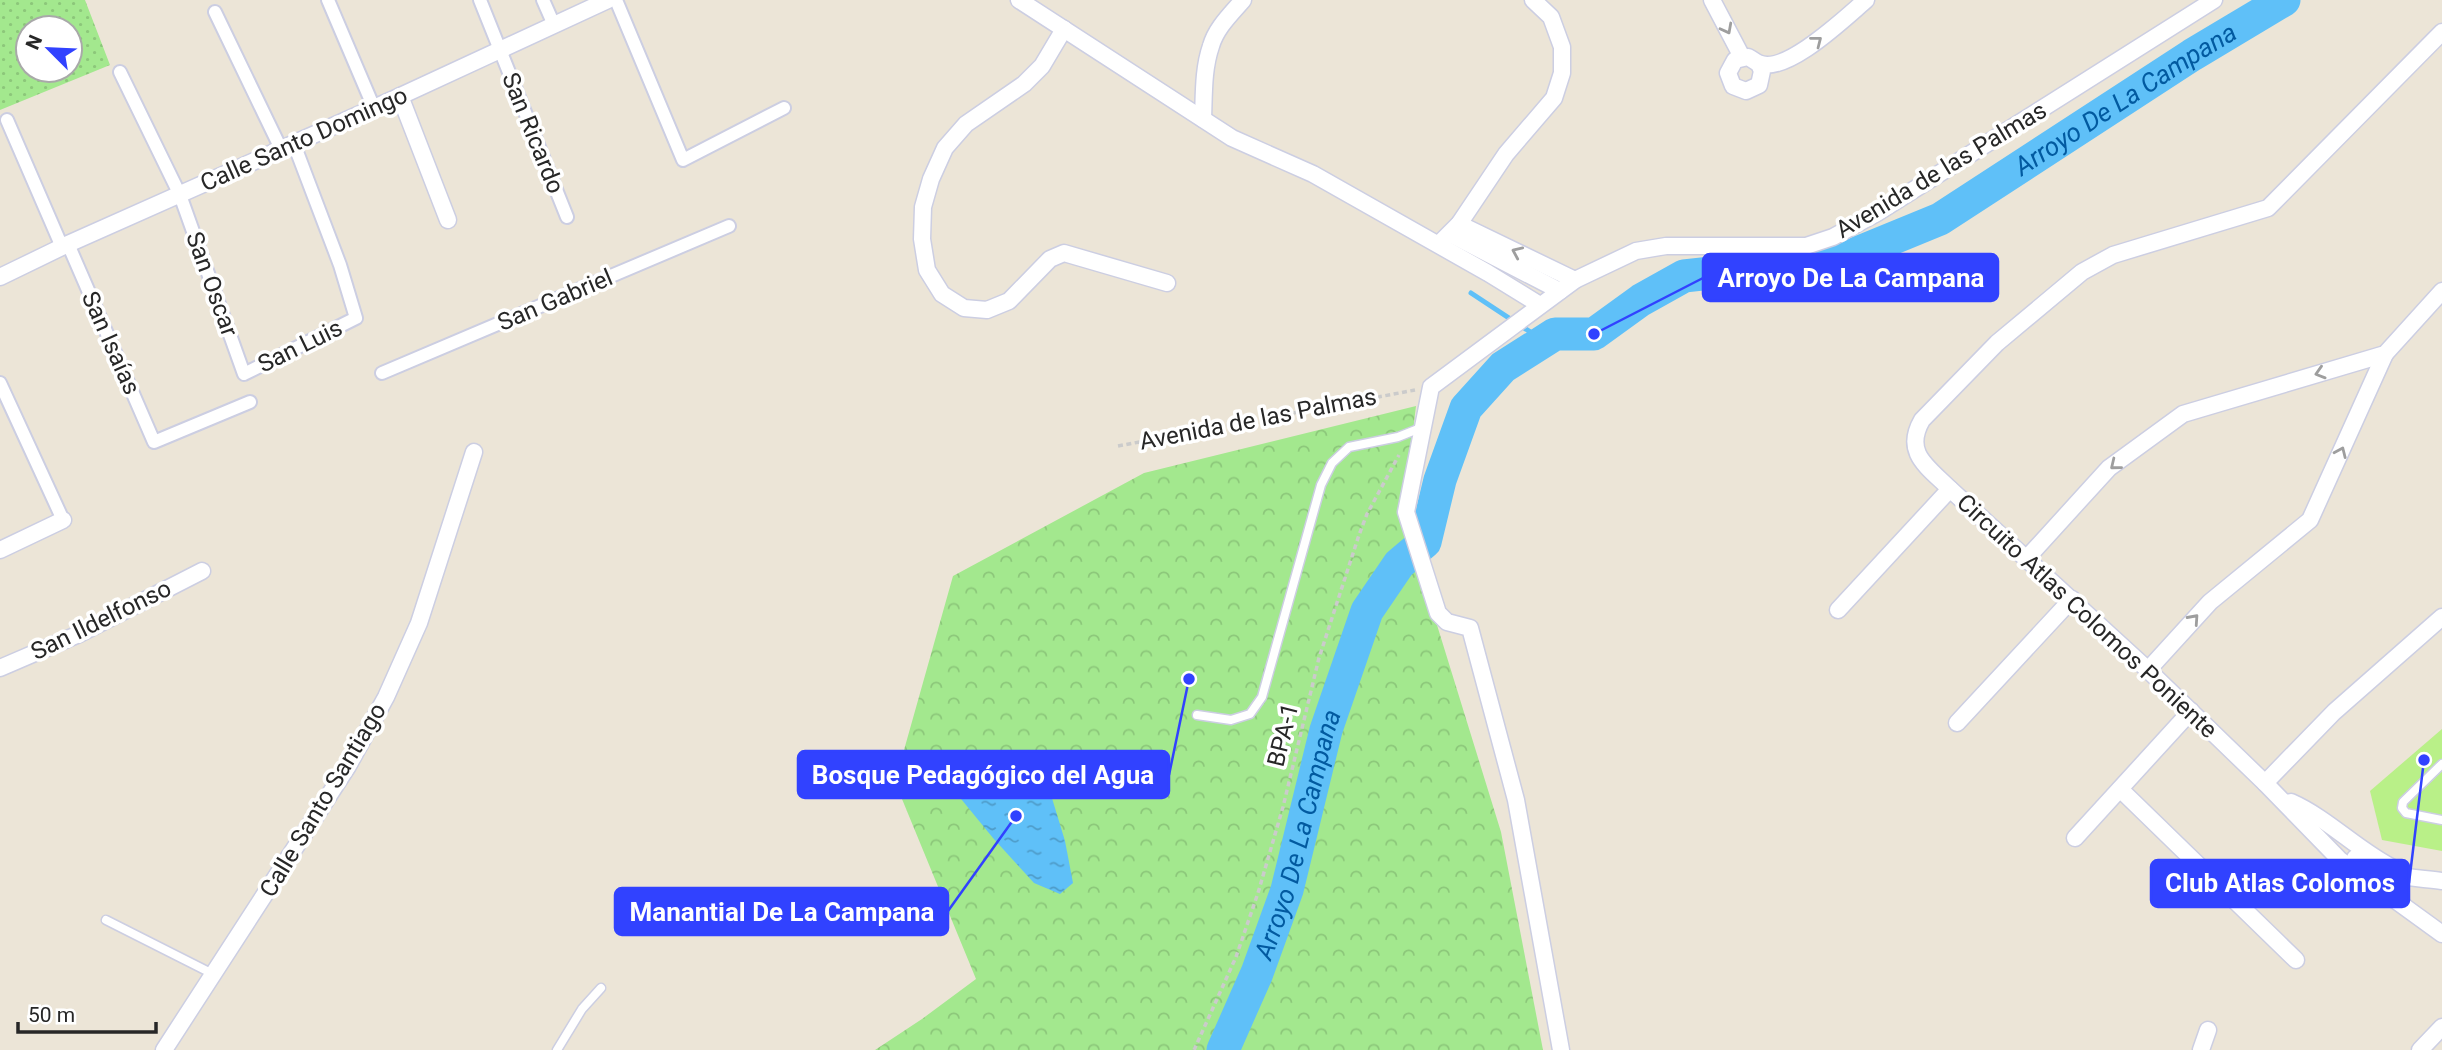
<svg xmlns="http://www.w3.org/2000/svg" width="2442" height="1050" font-family="Roboto,sans-serif">
  <defs>
    <pattern id="forest-crowns" width="20" height="18" patternUnits="userSpaceOnUse" patternTransform="scale(1.75)"><rect width="20" height="18" fill="#a3e88e"/><path d="M2 6a3 3 0 1 1 6 0M12 15a3 3 0 1 1 6 0" fill="none" stroke="#8cc77a"/></pattern>
    <pattern id="park-dots" width="8" height="8" patternUnits="userSpaceOnUse" patternTransform="scale(1.75)"><rect width="8" height="8" fill="#a3e88e"/><path d="M2 2h.1M6 6h.1" fill="none" stroke="#8cc77a" stroke-width="1.8" stroke-linecap="round"/></pattern>
    <pattern id="water-ripples" width="26" height="14" patternUnits="userSpaceOnUse" patternTransform="scale(1.75)"><rect width="26" height="14" fill="#5fc0f8"/><path d="M2 4q2-2 4 0t4 0M15 11q2-2 4 0t4 0" fill="none" stroke="#4e9cc9"/></pattern>
  </defs>
  <rect width="100%" height="100%" fill="#ece5d7"/>
  <!-- forest -->
  <path fill="url(#forest-crowns)" d="M1416,406l-13,109 98,317 42,218h-668l47,-31 54,-40 -81,-197 58,-206 191,-103z"/>
  <!-- park -->
  <path fill="url(#park-dots)" fill-rule="evenodd" d="M0,0h85l25,65 -110,45zM28,28h42v42h-42z"/>
  <!-- pitch -->
  <path fill="#b9f088" d="M2442,729v122l-60,-11 -12,-49z"/>
  <!-- water -->
  <path fill="url(#water-ripples)" d="M978,750l70,35 17,56 8,42 -13,11 -26,-11 -41,-45 -36,-44z"/>
  <g fill="none" stroke-linecap="round" stroke-linejoin="round">
    <!-- stream -->
    <path stroke="#5fc0f8" stroke-width="5" d="M1471,293l73,48"/>
    <!-- river -->
    <path stroke="#5fc0f8" stroke-width="33" id="s1" d="M1223,1050l34,-77 30,-83 39,-160 41,-119 32,-47 26,-22 15,-62 26,-72 37,-41 52,-33h39l47,-34 43,-24 99,-11 18,11 139,-57 252,-164 92,-55"/>
    <defs>
      <g id="service">
        <path d="M1197,715l34,5 19,-6 12,-17 59,-212 11,-22 17,-16 49,-10 25,-10"/>
        <path d="M2442,764l-39,38 -1,6 4,5 36,7"/>
        <path d="M106,920l107,54"/>
        <path d="M557,1050l25,-41 19,-21"/>
      </g>
      <g id="pedestrian">
        <path d="M328,0l46,108"/>
        <path d="M480,0l87,217"/>
        <path d="M543,0l11,25"/>
        <path d="M616,0l67,160 101,-52"/>
        <path d="M215,12l66,137"/>
        <path d="M120,72l60,123 64,179 112,-56 -16,-53 -46,-121"/>
        <path d="M7,120l55,127"/>
        <path d="M68,244l86,198 96,-40"/>
        <path d="M382,373l347,-147"/>
        <path d="M0,383l63,137"/>
      </g>
      <g id="minor">
        <path d="M1019,0l213,138 81,36 175,99 52,32"/>
        <path d="M1712,0l30,57"/>
        <path d="M1064,29l-22,37 -18,18 -58,40 -21,24 -14,31 -8,28 -1,32 5,31 15,24 22,14 23,2 22,-9 41,-42 14,-6 103,30"/>
        <path d="M2442,32l-174,176 -155,47 -31,17 -85,71 -75,77c-19,33 6,47 28,69l198,181 117,113 75,77 102,74"/>
        <path d="M1759,64l3,7 -3,14 -13,6 -13,-5 -5,-13 7,-13 13,-3c4,2 6,4 10,6 27,13 88,-46 108,-63"/>
        <path d="M400,96l48,124"/>
        <path d="M1203,119c1,-24 0,-50 8,-73 5,-18 20,-32 32,-46"/>
        <path d="M1459,224l116,56"/>
        <path d="M1450,234l110,57"/>
        <path d="M1439,244l20,-20 47,-70 48,-56 8,-25v-26l-11,-30 -18,-17"/>
        <path d="M0,277l68,-33 326,-145 214,-99"/>
        <path d="M0,550l63,-30"/>
        <path d="M2027,558l82,-90 74,-54 202,-60 57,-63"/>
        <path d="M1838,610l112,-121"/>
        <path d="M0,668l79,-34 123,-63"/>
        <path d="M2148,670l62,-68 100,-82 75,-166"/>
        <path d="M1957,723l115,-124"/>
        <path d="M2265,783l69,-71 108,-95"/>
        <path d="M2120,789l176,171"/>
        <path d="M2291,802c38,17 67,49 104,67"/>
        <path d="M2075,838l116,-127"/>
        <path d="M2355,858c24,20 58,19 87,23"/>
        <path d="M164,1050l184,-284 38,-69 33,-74 55,-171"/>
        <path d="M1561,1050l-45,-250 -46,-172 -23,-6 -9,-9 -32,-101 25,-125 144,-107 61,-29 30,-5h140l27,-9 44,-24 337,-213"/>
        <path d="M2201,1050l7,-20"/>
        <path d="M2420,1050l22,-23"/>
      </g>
    </defs>
    <!-- service casing -->
    <use href="#service" stroke="#cccee2" stroke-width="11"/>
    <!-- pedestrian casing -->
    <use href="#pedestrian" stroke="#cccee2" stroke-width="16"/>
    <!-- minor casing -->
    <use href="#minor" stroke="#cccee2" stroke-width="19"/>
    <!-- path -->
    <g stroke="#cbcbcb" stroke-width="3.5" stroke-dasharray="5 3.5" stroke-linecap="butt">
      <path d="M1118,446l297,-56"/>
      <path d="M1194,1050l42,-93 22,-64 25,-86 36,-149 40,-123 8,-21 32,-59"/>
    </g>
    <!-- service -->
    <use href="#service" stroke="#fff" stroke-width="8"/>
    <!-- pedestrian -->
    <use href="#pedestrian" stroke="#fff" stroke-width="12"/>
    <!-- minor -->
    <use href="#minor" stroke="#fff" stroke-width="16"/>
  </g>
  <!-- one-way arrows -->
  <defs><path id="oneway-chevron" d="M-2-3.5L2.5 0L-2 3.5" fill="none" stroke-width="1.6" stroke-linecap="round" stroke-linejoin="round" transform="scale(1.75)"/></defs>
  <g stroke="#9e9e9e">
    <use href="#oneway-chevron" transform="translate(1727 29) rotate(62)"/>
    <use href="#oneway-chevron" transform="translate(1817 41) rotate(-38)"/>
    <use href="#oneway-chevron" transform="translate(1517 252) rotate(-156)"/>
    <use href="#oneway-chevron" transform="translate(2320 373) rotate(163)"/>
    <use href="#oneway-chevron" transform="translate(2341 452) rotate(-66)"/>
    <use href="#oneway-chevron" transform="translate(2115 465) rotate(141)"/>
    <use href="#oneway-chevron" transform="translate(2194 619) rotate(-48)"/>
  </g>
  <g text-anchor="middle" stroke-width="7" stroke-linejoin="round" paint-order="stroke">
    <!-- street labels -->
    <g font-size="24" fill="#272727" stroke="#fff">
      <text transform="translate(533 133) rotate(68)" y="8">San Ricardo</text>
      <text transform="translate(304 139) rotate(-24)" y="8">Calle Santo Domingo</text>
      <text transform="translate(1941 170) rotate(-31)" y="8">Avenida de las Palmas</text>
      <text transform="translate(212 284) rotate(70)" y="8">San Oscar</text>
      <text transform="translate(555 300) rotate(-23)" y="8">San Gabriel</text>
      <text transform="translate(111 343) rotate(66)" y="8">San Isaías</text>
      <text transform="translate(300 346) rotate(-26)" y="8">San Luis</text>
      <text transform="translate(1258 419) rotate(-11)" y="8">Avenida de las Palmas</text>
      <text transform="translate(2087 616) rotate(43)" y="8">Circuito Atlas Colomos Poniente</text>
      <text transform="translate(101 620) rotate(-26)" y="8">San Ildelfonso</text>
      <text transform="translate(1283 735) rotate(-76)" y="8">BPA-1</text>
      <text transform="translate(323 800) rotate(-59)" y="8">Calle Santo Santiago</text>
    </g>
    <!-- water labels -->
    <g font-size="26" font-style="italic" fill="#025aa0" stroke="#fff">
      <text dy="9" stroke="none"><textPath href="#s1" startOffset="1449">Arroyo De La Campana</textPath></text>
      <text dy="9" stroke="none"><textPath href="#s1" startOffset="229">Arroyo De La Campana</textPath></text>
    </g>
  </g>
  <!-- callouts -->
  <path fill="none" stroke="#3142ff" stroke-width="2.5" d="M1594 334L1703 278M1189 679L1169 775M2424 760L2409 883M1016 816L948 911"/>
  <g fill="#3142ff" stroke="#fff" stroke-width="2.5">
    <circle cx="1594" cy="334" r="7"/>
    <circle cx="1189" cy="679" r="7"/>
    <circle cx="2424" cy="760" r="7"/>
    <circle cx="1016" cy="816" r="7"/>
  </g>
  <g fill="#3142ff" stroke="#3142ff" stroke-width="2.5">
    <rect x="1703" y="254" width="295" height="47" rx="7"/>
    <rect x="798" y="751" width="371" height="47" rx="7"/>
    <rect x="2151" y="860" width="258" height="47" rx="7"/>
    <rect x="615" y="888" width="333" height="47" rx="7"/>
  </g>
  <g font-size="26" text-anchor="middle" font-weight="bold" fill="#fff">
    <text x="1851" y="287">Arroyo De La Campana</text>
    <text x="983" y="784">Bosque Pedagógico del Agua</text>
    <text x="2280" y="892">Club Atlas Colomos</text>
    <text x="782" y="921">Manantial De La Campana</text>
  </g>
  <!-- north arrow -->
  <g transform="translate(49 49) rotate(294)"><circle r="33" fill="#ffffff" stroke="#a9a9a9" stroke-width="2"/>
  <path d="M0-5L12 26L0 18L-12 26Z" fill="#3142ff"/>
  <text y="-10" font-size="19" font-weight="bold" text-anchor="middle" fill="#272727">N</text>
  </g>
  <!-- scale -->
  <path d="M18 1022v10h138v-10" fill="none" stroke="#272727" stroke-width="3.5"/>
  <text x="28" y="1022" font-size="21" fill="#272727" stroke="#ffffff" stroke-width="5" paint-order="stroke">50 m</text>
</svg>
